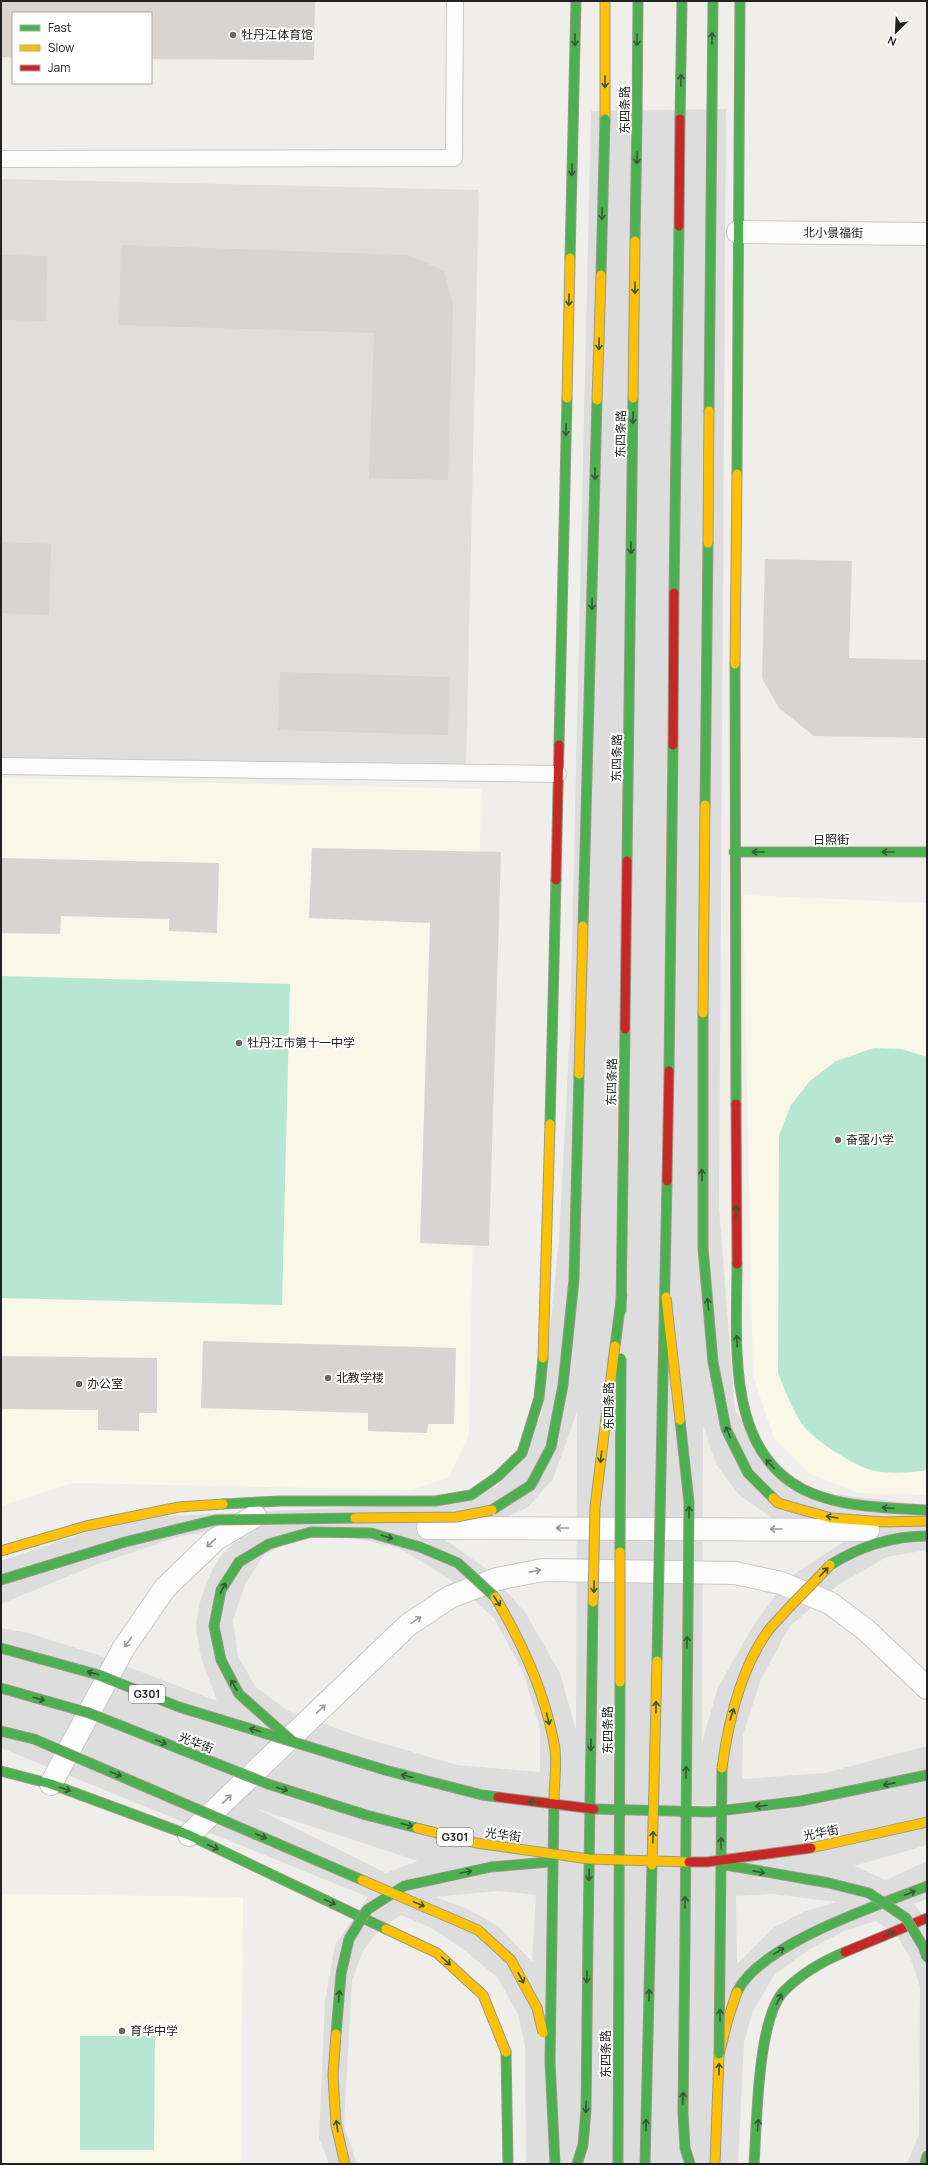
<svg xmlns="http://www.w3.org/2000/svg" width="928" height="2165" font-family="Manrope,'Noto Sans SC',sans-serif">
  <rect width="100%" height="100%" fill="#f0eeeb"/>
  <!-- residential -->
  <path fill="#dfdedc" d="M1,179l478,11 -13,578 -465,-11z"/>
  <!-- education -->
  <g fill="#f8f7e8">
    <path d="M1,778l480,11 -12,646 -21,43 -37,12 -338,-7 -72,23z"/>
    <path d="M743,895l184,8v592l-68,-2 -49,-19 -36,-36 -21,-62z"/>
    <path d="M1,1894l242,3 -2,267h-240z"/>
  </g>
  <!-- pitch -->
  <g fill="#b7e6d2">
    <path d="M1,976l289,8 -8,321 -281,-7z"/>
    <path d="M874,1048l28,1 25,8v413c-17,3 -35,4 -52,1 -19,-4 -54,-27 -68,-41 -12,-13 -22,-40 -29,-57l1,-238 12,-30 19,-24 26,-20z"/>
    <path d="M80,2036h75l-1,114h-74z"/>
  </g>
  <!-- pier -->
  <path fill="#dedddd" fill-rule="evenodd" d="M726,109l-7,1099 16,203 61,79 131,15v45l-40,7 -49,28 -48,41 -29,53 -18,56 -1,44 83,-6 102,-27v99l-73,21 32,14 41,-19v38l-13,5 13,16v244h-20l12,-30 1,-147 -10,-30 -14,-22 -20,-14 -32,10 -34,18 -35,25 -22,37 -9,31 -6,122h-212l-1,-118 -7,-32 -21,-37 -34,-28 -32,-21 -30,-13 -22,15 -16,21 -11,29 -8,146 13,38h-28l-10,-26 6,-136 10,-57 33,-48 -367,-149v-120l27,5 67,21 122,47 -16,-43 -5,-30 3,-23 9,-26 10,-20 16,-16 28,-18 -81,11 -83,28 -97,40v-43l127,-43 330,-16 39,-16 45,-72 17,-176 11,-205 21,-922zM577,1412l-1,318 -16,-57 -35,-61 -41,-45 -46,-32 49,-8 41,-20 25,-28zM703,1425l13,39 22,30 32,23 36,16 42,6 -60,39 -34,47 -36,62 -16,56zM344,1536l55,12 48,29 47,41 29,54 17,56v44l-83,-7 -96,-28 -73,-26 -32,-24 -18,-30 -5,-37 13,-38 18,-27 31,-16zM255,1808l163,53 -32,12zM498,1891l38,4 -4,67 -34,-36 -30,-17 -32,-12zM773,1894l63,8 -33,10 -30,16 -36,36 -1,-68z"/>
  <!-- building -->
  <g fill="#d7d4d2">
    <path d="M1,1h314l-1,59 -163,-1v-46h-138v45l-12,-1z"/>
    <path d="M121,245l287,10 36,16 9,34 -5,175 -79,-2 5,-145 -255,-8z"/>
    <path d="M1,255l46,1 -1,65 -45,-1z"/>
    <path d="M1,542l50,2 -2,71 -48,-2z"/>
    <path d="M765,559l87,2 -3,97 78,2v78l-113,-2 -35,-28 -17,-30z"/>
    <path d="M280,672l169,5 -1,58 -170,-5z"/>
    <path d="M312,848l189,4 -12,394 -69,-3 10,-320 -121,-5z"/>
    <path d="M1,858l218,5 -2,70 -48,-2v-12l-108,-3 -1,18 -59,-1z"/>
    <path d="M203,1341l253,7 -2,76h-26l-1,9 -59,-2v-18l-167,-5z"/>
    <path d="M1,1356l156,2v55h-18v18l-41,-1v-20l-97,-1z"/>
  </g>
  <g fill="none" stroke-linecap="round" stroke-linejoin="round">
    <defs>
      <g id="lane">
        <path d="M1,159l453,-1 1,-157"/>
        <path d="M1,766l557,8"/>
      </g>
      <g id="street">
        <path d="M738,232l189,2"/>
        <path d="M428,1528l440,2"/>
        <path d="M51,1784l72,-135 42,-61 51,-49 39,-23"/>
        <path d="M189,1835l219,-210 42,-28 47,-18 46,-9 192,3 46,10 49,20 36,27 61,58"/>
      </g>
      <g id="fast">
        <path d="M637,119l1,-118"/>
        <path d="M680,119l2,-118"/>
        <path d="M570,258l6,-257"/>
        <path d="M709,411l4,-410"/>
        <path d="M737,474l3,-473"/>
        <path d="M735,664l1,440"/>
        <path d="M559,745l8,-347"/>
        <path d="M705,805l3,-262"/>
        <path d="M734,852h193"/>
        <path d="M703,1013v235l10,114 13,67 22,44 25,25"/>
        <path d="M550,1124l6,-244"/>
        <path d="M737,1264c0,82 -14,202 85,233 34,11 70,11 105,13"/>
        <path d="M223,1504l57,-3h155l36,-6 26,-18 25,-24 17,-55 4,-40"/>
        <path d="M1,1771l50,13 138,51 197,94"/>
        <path d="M685,1941l-2,171 2,36 5,16"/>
        <path d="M737,1992c24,-49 140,-86 190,-106"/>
        <path d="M506,2052l2,112"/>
        <path d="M577,2164l6,-19 3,-35 2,-172"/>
        <path d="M754,2164c3,-40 3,-145 30,-173 17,-17 39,-30 61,-39"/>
        <path d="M925,2164l2,-8"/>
      </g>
      <g id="slow">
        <path d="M605,1v118"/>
        <path d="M567,398l3,-140"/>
        <path d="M708,543l1,-132"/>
        <path d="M735,664l2,-190"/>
        <path d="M703,1013l2,-208"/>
        <path d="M543,1358l7,-234"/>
        <path d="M773,1498l5,5 53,15 53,4 43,-1"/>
        <path d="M1,1551l85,-25 93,-19 44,-3"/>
        <path d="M386,1929l51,24 46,42 23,57"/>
        <path d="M715,2164l4,-109 9,-36 9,-27"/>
      </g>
      <g id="jam">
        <path d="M556,880l3,-135"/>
        <path d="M736,1104l1,160"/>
        <path d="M845,1952l82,-34"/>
      </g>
    </defs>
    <!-- lane casing -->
    <use href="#lane" stroke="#c9c8c7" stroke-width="18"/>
    <!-- street casing -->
    <use href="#street" stroke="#c9c8c7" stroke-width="24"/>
    <!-- fast casing -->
    <use href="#fast" stroke="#999a82" stroke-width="11"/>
    <!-- slow casing -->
    <use href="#slow" stroke="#999a82" stroke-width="11"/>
    <!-- jam casing -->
    <use href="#jam" stroke="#999a82" stroke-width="11"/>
    <!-- lane -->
    <use href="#lane" stroke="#fdfcfc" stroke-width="16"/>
    <!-- street -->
    <use href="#street" stroke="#fdfcfc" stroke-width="22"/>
    <!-- fast -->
    <use href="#fast" stroke="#4caf50" stroke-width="9"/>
    <!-- slow -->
    <use href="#slow" stroke="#ffc107" stroke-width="9"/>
    <!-- jam -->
    <use href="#jam" stroke="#c62828" stroke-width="9"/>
    <defs>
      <g id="fast-bridge">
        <path d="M635,241l2,-122"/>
        <path d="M601,275l4,-156"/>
        <path d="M674,593l5,-367"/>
        <path d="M627,861l6,-463"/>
        <path d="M583,926l14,-526"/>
        <path d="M669,1071l4,-326"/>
        <path d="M621,1312l4,-283"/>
        <path d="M615,1346l7,-53"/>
        <path d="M680,1420l9,82 -4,439"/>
        <path d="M492,1510l39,-25 20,-38 12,-62 11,-105 5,-206"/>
        <path d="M620,1552l1,-194"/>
        <path d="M830,1565c29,-18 63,-29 97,-29"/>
        <path d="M1,1580l124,-38 90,-22 140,-2"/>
        <path d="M1,1648l98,27 80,32 206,63 97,25 16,2"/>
        <path d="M657,1661l10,-480"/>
        <path d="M1,1688l88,25 179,71 98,31 51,13"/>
        <path d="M1,1731l33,8 328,141"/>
        <path d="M292,1741l-53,-47 -18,-34 -7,-34 7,-36 18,-28 30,-18 42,-12 60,1 49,14 38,16 37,34"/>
        <path d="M554,1801l-4,260 5,103"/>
        <path d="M594,1809l116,3 91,-11 126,-26"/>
        <path d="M726,1865l103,18 40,10 37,25 18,30 3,10"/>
        <path d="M588,1938l5,-336"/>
        <path d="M336,2034l5,-60 8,-35 18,-29 37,-24 87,-19 58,-5"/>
        <path d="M719,2054l3,-286"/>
        <path d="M618,2164l2,-482"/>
        <path d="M645,2164l7,-299"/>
      </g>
      <g id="slow-bridge">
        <path d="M633,398l2,-157"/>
        <path d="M597,400l4,-125"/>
        <path d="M579,1074l4,-148"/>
        <path d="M666,1297l14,123"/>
        <path d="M355,1518l101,-1 36,-7"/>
        <path d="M495,1597c28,47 51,97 60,152 2,16 -1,35 -1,52"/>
        <path d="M593,1602l2,-95 20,-161"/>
        <path d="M620,1682v-130"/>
        <path d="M722,1768c6,-44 19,-100 46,-137 19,-23 42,-44 62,-66"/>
        <path d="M417,1828l59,15 113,16 100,3"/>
        <path d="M811,1848l116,-26"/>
        <path d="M652,1865l5,-204"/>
        <path d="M362,1880l116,50 33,30 26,48 6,25"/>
        <path d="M336,2034l-3,41 3,50 9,39"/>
      </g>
      <g id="jam-bridge">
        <path d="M679,226l1,-107"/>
        <path d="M673,745l1,-152"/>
        <path d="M625,1029l2,-168"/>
        <path d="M667,1181l2,-110"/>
        <path d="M498,1797l96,12"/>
        <path d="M689,1862h18l104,-14"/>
      </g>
    </defs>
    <!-- fast-bridge casing -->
    <use href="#fast-bridge" stroke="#999a82" stroke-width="11" stroke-linecap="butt"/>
    <!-- slow-bridge casing -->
    <use href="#slow-bridge" stroke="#999a82" stroke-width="11" stroke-linecap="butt"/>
    <!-- jam-bridge casing -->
    <use href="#jam-bridge" stroke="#999a82" stroke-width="11" stroke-linecap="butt"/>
    <!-- fast-bridge -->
    <use href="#fast-bridge" stroke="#4caf50" stroke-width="9"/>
    <!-- slow-bridge -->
    <use href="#slow-bridge" stroke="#ffc107" stroke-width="9"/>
    <!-- jam-bridge -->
    <use href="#jam-bridge" stroke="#c62828" stroke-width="9"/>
  </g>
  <!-- one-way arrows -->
  <defs><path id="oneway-shaft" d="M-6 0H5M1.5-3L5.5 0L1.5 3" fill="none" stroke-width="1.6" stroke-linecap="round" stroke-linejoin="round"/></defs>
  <g stroke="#335a34">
    <use href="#oneway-shaft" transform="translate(712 38) rotate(-90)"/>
    <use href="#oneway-shaft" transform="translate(575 40) rotate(91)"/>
    <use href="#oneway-shaft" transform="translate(637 40) rotate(90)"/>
    <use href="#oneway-shaft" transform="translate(681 80) rotate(-89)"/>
    <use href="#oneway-shaft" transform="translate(605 82) rotate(90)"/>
    <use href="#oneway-shaft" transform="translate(637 158) rotate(91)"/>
    <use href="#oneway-shaft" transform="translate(572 170) rotate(91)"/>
    <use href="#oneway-shaft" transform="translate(602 214) rotate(91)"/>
    <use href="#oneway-shaft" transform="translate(635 288) rotate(91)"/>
    <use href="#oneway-shaft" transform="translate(569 300) rotate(91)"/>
    <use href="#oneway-shaft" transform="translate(599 344) rotate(91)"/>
    <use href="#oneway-shaft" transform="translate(633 418) rotate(91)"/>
    <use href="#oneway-shaft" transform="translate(566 430) rotate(91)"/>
    <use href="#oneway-shaft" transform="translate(595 474) rotate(91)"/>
    <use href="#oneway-shaft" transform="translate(631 548) rotate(91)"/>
    <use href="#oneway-shaft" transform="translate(592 604) rotate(91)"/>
    <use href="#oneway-shaft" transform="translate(758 852) rotate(-180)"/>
    <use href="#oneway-shaft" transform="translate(888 852) rotate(-180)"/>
    <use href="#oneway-shaft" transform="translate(702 1175) rotate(-91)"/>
    <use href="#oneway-shaft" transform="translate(736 1211) rotate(-90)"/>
    <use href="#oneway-shaft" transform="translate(708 1304) rotate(-95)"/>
    <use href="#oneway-shaft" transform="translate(737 1341) rotate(-93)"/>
    <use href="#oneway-shaft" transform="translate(728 1432) rotate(-112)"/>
    <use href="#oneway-shaft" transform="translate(601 1457) rotate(97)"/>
    <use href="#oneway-shaft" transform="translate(770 1464) rotate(-135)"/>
    <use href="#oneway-shaft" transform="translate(888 1508) rotate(-177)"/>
    <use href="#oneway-shaft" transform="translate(689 1512) rotate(-89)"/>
    <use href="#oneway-shaft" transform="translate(832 1517) rotate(-171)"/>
    <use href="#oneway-shaft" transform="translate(387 1537) rotate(16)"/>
    <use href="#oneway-shaft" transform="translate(824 1572) rotate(-46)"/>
    <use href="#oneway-shaft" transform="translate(594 1587) rotate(91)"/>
    <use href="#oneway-shaft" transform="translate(223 1588) rotate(-63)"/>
    <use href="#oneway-shaft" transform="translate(497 1601) rotate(57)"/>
    <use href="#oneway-shaft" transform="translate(687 1642) rotate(-89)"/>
    <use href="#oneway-shaft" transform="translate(93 1673) rotate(-164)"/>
    <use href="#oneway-shaft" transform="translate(234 1685) rotate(-119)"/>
    <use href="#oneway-shaft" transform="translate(39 1699) rotate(16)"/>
    <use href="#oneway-shaft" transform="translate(656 1707) rotate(-89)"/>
    <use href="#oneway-shaft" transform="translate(732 1714) rotate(-72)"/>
    <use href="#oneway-shaft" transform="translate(548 1719) rotate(76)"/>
    <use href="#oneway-shaft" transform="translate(255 1730) rotate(-163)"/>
    <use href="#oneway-shaft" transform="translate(161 1742) rotate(22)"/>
    <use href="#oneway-shaft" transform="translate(591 1745) rotate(91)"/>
    <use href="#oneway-shaft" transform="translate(686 1772) rotate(-89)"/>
    <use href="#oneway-shaft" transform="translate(116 1774) rotate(23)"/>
    <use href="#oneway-shaft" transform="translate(407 1776) rotate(-165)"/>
    <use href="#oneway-shaft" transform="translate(889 1784) rotate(169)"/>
    <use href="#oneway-shaft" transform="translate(65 1789) rotate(20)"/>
    <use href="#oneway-shaft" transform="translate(282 1789) rotate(17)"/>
    <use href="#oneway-shaft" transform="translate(534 1802) rotate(-173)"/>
    <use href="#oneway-shaft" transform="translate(761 1806) rotate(173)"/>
    <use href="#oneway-shaft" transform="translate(407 1825) rotate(14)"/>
    <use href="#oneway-shaft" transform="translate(261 1836) rotate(23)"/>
    <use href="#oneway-shaft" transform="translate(653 1837) rotate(-89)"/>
    <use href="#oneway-shaft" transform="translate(721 1843) rotate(-90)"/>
    <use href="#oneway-shaft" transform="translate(213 1847) rotate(25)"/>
    <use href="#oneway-shaft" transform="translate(466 1872) rotate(-12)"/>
    <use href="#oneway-shaft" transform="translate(759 1872) rotate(11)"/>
    <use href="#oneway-shaft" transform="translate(589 1875) rotate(91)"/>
    <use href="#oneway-shaft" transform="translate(910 1893) rotate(-22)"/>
    <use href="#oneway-shaft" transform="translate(330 1902) rotate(25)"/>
    <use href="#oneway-shaft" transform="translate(685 1902) rotate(-89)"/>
    <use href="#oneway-shaft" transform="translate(419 1904) rotate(23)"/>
    <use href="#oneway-shaft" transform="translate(889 1934) rotate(-22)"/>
    <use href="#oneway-shaft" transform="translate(779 1951) rotate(-31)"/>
    <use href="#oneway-shaft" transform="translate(446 1961) rotate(42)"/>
    <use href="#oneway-shaft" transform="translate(587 1977) rotate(91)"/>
    <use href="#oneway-shaft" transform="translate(521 1978) rotate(62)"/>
    <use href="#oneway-shaft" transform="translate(649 1995) rotate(-89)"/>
    <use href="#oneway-shaft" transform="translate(339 1996) rotate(-86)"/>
    <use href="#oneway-shaft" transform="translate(779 1999) rotate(-62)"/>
    <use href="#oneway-shaft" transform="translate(720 2015) rotate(-90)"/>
    <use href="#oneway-shaft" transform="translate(719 2069) rotate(-89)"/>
    <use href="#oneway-shaft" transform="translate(683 2098) rotate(-89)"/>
    <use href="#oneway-shaft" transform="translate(586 2107) rotate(92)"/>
    <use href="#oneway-shaft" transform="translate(646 2125) rotate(-89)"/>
    <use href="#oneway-shaft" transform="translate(758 2125) rotate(-85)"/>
    <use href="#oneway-shaft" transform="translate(337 2126) rotate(-99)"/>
  </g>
  <g stroke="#9a9a9a">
    <use href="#oneway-shaft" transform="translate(562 1528) rotate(-180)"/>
    <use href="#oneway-shaft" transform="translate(776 1529) rotate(-180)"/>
    <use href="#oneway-shaft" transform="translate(211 1543) rotate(137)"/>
    <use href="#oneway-shaft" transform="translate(535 1571) rotate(-11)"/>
    <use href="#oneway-shaft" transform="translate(416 1620) rotate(-34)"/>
    <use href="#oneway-shaft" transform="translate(128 1642) rotate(125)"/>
    <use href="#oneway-shaft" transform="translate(321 1709) rotate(-44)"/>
    <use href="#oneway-shaft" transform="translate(227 1799) rotate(-44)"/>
  </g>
  <!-- markers -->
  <g fill="#6a6968" stroke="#fff" stroke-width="1.5">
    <circle cx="233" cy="35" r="4"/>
    <circle cx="239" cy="1043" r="4"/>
    <circle cx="838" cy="1140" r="4"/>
    <circle cx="328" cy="1378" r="4"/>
    <circle cx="79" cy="1384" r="4"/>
    <circle cx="122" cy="2031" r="4"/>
  </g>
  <g text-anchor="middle" stroke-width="4" stroke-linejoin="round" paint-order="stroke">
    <!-- shield labels -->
    <g fill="#fff" stroke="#646464" stroke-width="1">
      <rect x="129" y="1685" width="36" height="18" rx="3"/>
      <rect x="437" y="1828" width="36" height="18" rx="3"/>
    </g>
    <g font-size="11" font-weight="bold" fill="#222">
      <text x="147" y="1698">G301</text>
      <text x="455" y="1841">G301</text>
    </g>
    <!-- poi labels -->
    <g font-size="12" fill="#222" stroke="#fff" text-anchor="start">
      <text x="241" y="39">牡丹江体育馆</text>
      <text x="247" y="1047">牡丹江市第十一中学</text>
      <text x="846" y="1144">奋强小学</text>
      <text x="336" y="1382">北教学楼</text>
      <text x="87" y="1388">办公室</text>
      <text x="130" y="2035">育华中学</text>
    </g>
    <!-- street labels -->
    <g font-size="12" fill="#222" stroke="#fff">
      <text transform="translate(625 110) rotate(-90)" y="4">东四条路</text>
      <text transform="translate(833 233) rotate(1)" y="4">北小景福街</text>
      <text transform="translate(621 434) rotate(-89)" y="4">东四条路</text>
      <text transform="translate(617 758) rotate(-89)" y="4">东四条路</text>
      <text x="831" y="844">日照街</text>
      <text transform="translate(612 1082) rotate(-89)" y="4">东四条路</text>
      <text transform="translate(609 1406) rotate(-90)" y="4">东四条路</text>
      <text transform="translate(608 1730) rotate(-90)" y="4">东四条路</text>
      <text transform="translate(196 1743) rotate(21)" y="4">光华街</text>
      <text transform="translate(821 1833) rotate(-11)" y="4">光华街</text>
      <text transform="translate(503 1835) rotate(8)" y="4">光华街</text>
      <text transform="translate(606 2054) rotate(-90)" y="4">东四条路</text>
    </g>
  </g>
  <!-- border -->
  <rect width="928" height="2165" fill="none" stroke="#222222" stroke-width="4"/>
  <!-- legend -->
  <rect x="12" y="12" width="140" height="72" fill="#ffffff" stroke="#a7a7a7"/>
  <rect x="20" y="25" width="20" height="6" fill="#4caf50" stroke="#a7a7a7"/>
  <text x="48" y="32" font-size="12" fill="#222222">Fast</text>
  <rect x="20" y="45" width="20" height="6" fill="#ffc107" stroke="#a7a7a7"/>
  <text x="48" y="52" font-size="12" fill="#222222">Slow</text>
  <rect x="20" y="65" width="20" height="6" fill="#c62828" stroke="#a7a7a7"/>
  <text x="48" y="72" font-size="12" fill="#222222">Jam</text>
  <!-- north arrow -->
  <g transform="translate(896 32) rotate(204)" stroke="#ffffff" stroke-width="3" paint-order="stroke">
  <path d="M0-3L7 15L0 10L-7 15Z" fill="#222222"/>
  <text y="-6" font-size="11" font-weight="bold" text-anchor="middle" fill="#222222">N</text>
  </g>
</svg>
